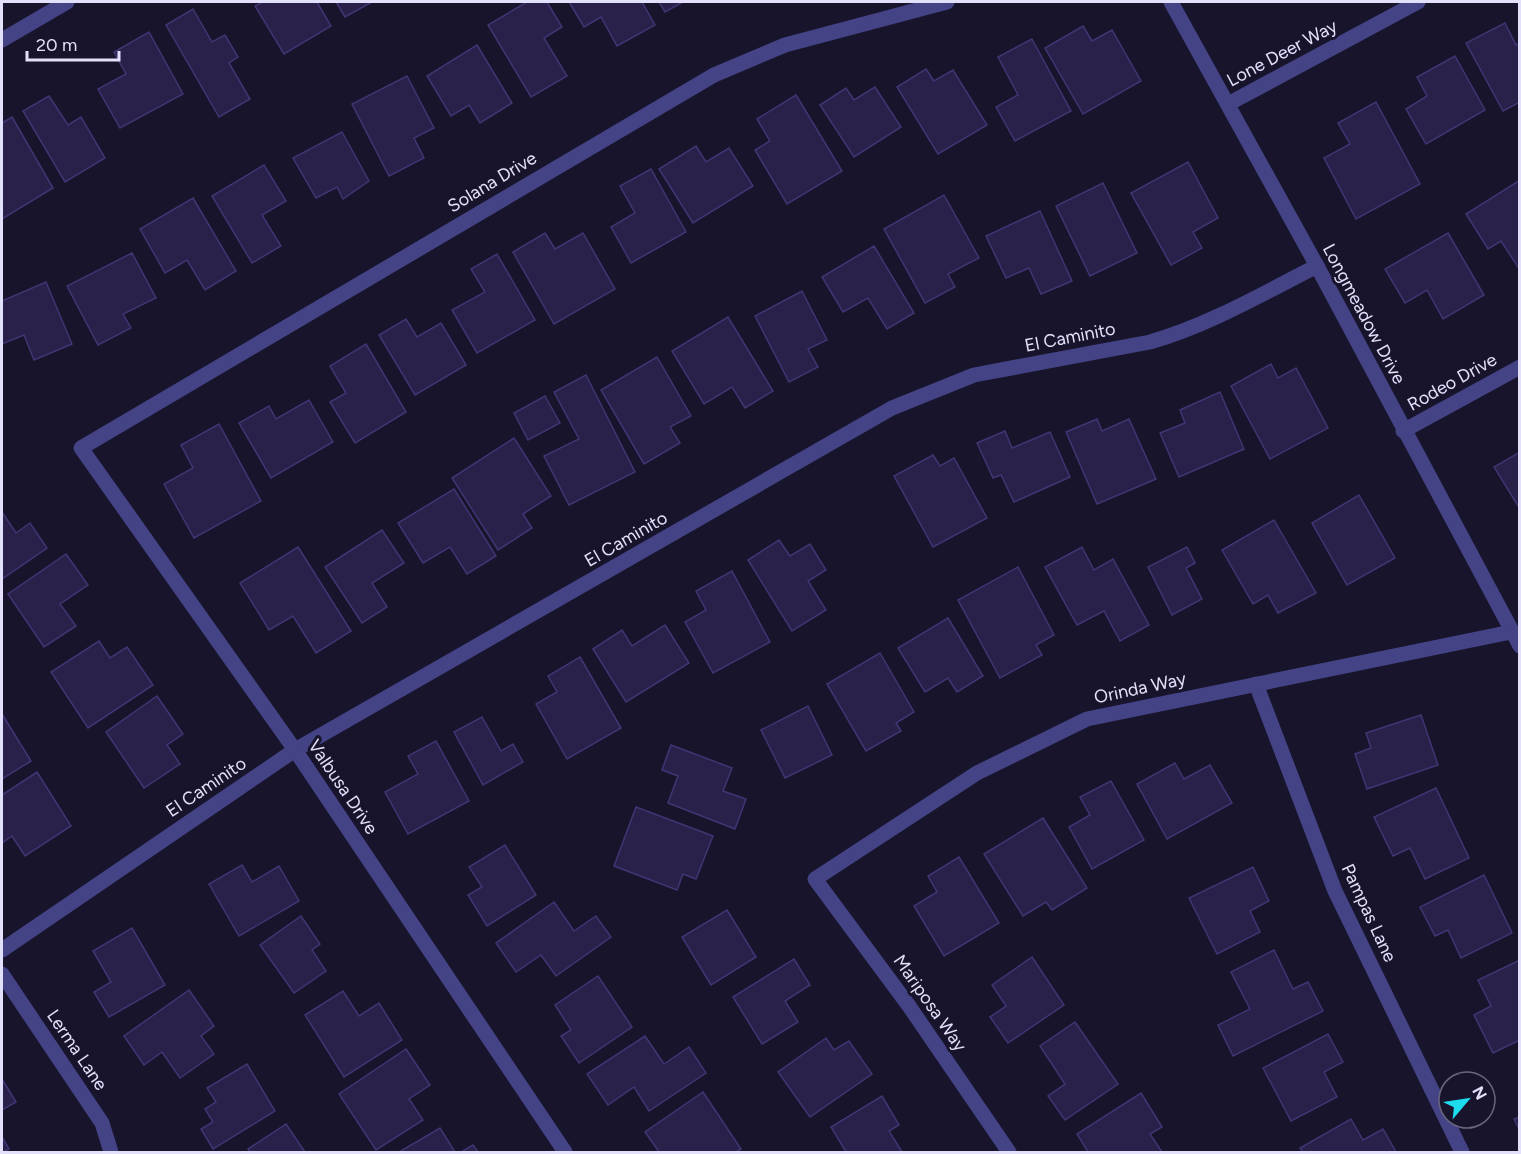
<svg xmlns="http://www.w3.org/2000/svg" width="1521" height="1154" font-family="Figtree,sans-serif">
  <rect width="100%" height="100%" fill="#17142b"/>
  <!-- building -->
  <g fill="#29214a" stroke="#413574" stroke-width="1.5">
    <path d="M263,2h54l14,24 -47,28 -29,-48z"/>
    <path d="M336,2h36l-27,15z"/>
    <path d="M527,2h20l15,25 -18,11 23,38 -36,21 -43,-72z"/>
    <path d="M569,2h73l13,23 -38,21 -16,-29 -17,10z"/>
    <path d="M659,2h24l-18,10z"/>
    <path d="M193,9l19,33 13,-7 13,22 -9,6 21,36 -31,18 -53,-92z"/>
    <path d="M1505,23l11,22 4,-2v59l-17,9 -37,-68z"/>
    <path d="M1083,26l9,15 20,-11 29,51 -58,33 -38,-66z"/>
    <path d="M149,32l34,62 -63,34 -22,-39 28,-15 -12,-22z"/>
    <path d="M1032,39l39,72 -56,30 -19,-34 22,-12 -20,-38z"/>
    <path d="M477,45l35,58 -32,20 -11,-18 -18,11 -24,-40z"/>
    <path d="M1455,56l30,54 -59,34 -20,-35 21,-13 -10,-19z"/>
    <path d="M926,69l8,12 19,-11 34,55 -49,29 -41,-67z"/>
    <path d="M407,76l27,52 -20,10 10,20 -35,18 -37,-72z"/>
    <path d="M875,87l26,40 -47,30 -34,-52 26,-17 8,12z"/>
    <path d="M796,95l46,76 -55,33 -32,-54 15,-9 -13,-22z"/>
    <path d="M49,96l19,29 13,-8 24,41 -40,24 -42,-71z"/>
    <path d="M1376,102l44,82 -64,35 -32,-61 26,-14 -12,-21z"/>
    <path d="M12,117l41,71 -51,31v-96z"/>
    <path d="M342,132l27,49 -26,18 -6,-12 -21,11 -23,-40z"/>
    <path d="M696,146l10,16 23,-14 24,38 -60,37 -34,-54z"/>
    <path d="M1188,162l30,56 -25,14 9,16 -31,17 -40,-72z"/>
    <path d="M264,165l22,36 -24,14 19,31 -29,17 -40,-67z"/>
    <path d="M651,169l35,63 -55,31 -20,-36 24,-14 -15,-27z"/>
    <path d="M1520,180v90l-19,-29 -13,8 -22,-35z"/>
    <path d="M1103,183l34,70 -47,23 -34,-70z"/>
    <path d="M944,195l35,63 -31,16 7,13 -30,16 -41,-74z"/>
    <path d="M193,198l43,73 -31,19 -18,-30 -22,13 -25,-44z"/>
    <path d="M1040,211l32,70 -31,13 -12,-26 -23,10 -20,-42z"/>
    <path d="M545,233l10,16 28,-16 32,56 -61,35 -41,-72z"/>
    <path d="M1448,233l36,62 -41,24 -16,-29 -22,13 -20,-34z"/>
    <path d="M874,246l40,67 -27,16 -19,-31 -25,14 -21,-35z"/>
    <path d="M132,253l24,45 -33,16 8,14 -33,17 -31,-59z"/>
    <path d="M497,254l38,66 -58,33 -25,-43 33,-18 -14,-23z"/>
    <path d="M46,282l26,62 -38,16 -10,-25 -22,9v-43z"/>
    <path d="M802,291l25,49 -19,9 10,18 -29,15 -34,-66z"/>
    <path d="M728,317l45,74 -28,17 -13,-21 -28,17 -32,-53z"/>
    <path d="M406,319l11,18 24,-14 25,42 -51,30 -36,-60z"/>
    <path d="M366,344l40,68 -51,31 -25,-41 16,-9 -16,-27z"/>
    <path d="M657,357l34,59 -21,11 10,16 -36,21 -43,-74z"/>
    <path d="M1271,364l7,14 18,-10 32,60 -58,31 -39,-73z"/>
    <path d="M586,375l49,97 -66,33 -25,-49 35,-17 -25,-47z"/>
    <path d="M1220,392l24,57 -65,28 -19,-44 25,-10 -5,-13z"/>
    <path d="M545,396l15,27 -32,17 -14,-27z"/>
    <path d="M309,400l24,42 -62,36 -32,-55 30,-17 7,13z"/>
    <path d="M1097,419l5,12 27,-12 27,60 -59,25 -31,-72z"/>
    <path d="M219,424l42,77 -67,37 -30,-54 29,-16 -12,-23z"/>
    <path d="M1005,431l7,17 38,-16 20,45 -56,25 -13,-27 -8,3 -16,-35z"/>
    <path d="M514,438l37,58 -28,18 9,14 -34,22 -46,-72z"/>
    <path d="M1520,452v57l-26,-42z"/>
    <path d="M933,455l7,11 14,-8 33,60 -54,29 -39,-71z"/>
    <path d="M454,489l42,67 -29,18 -17,-27 -27,16 -25,-40z"/>
    <path d="M1359,495l36,63 -48,27 -35,-62z"/>
    <path d="M2,512l14,21 14,-10 17,25 -45,31z"/>
    <path d="M1274,520l42,73 -38,20 -10,-18 -15,9 -31,-54z"/>
    <path d="M382,530l22,33 -32,20 15,24 -25,16 -37,-56z"/>
    <path d="M779,540l11,16 20,-12 16,26 -18,11 18,29 -34,21 -44,-71z"/>
    <path d="M298,547l53,84 -35,22 -23,-37 -24,14 -29,-47z"/>
    <path d="M1082,547l12,23 19,-11 36,66 -29,16 -16,-30 -27,14 -32,-58z"/>
    <path d="M1187,547l8,16 -9,5 16,31 -30,16 -24,-48z"/>
    <path d="M66,554l22,31 -28,19 16,22 -32,21 -36,-53z"/>
    <path d="M1018,567l36,68 -18,10 6,10 -42,23 -42,-78z"/>
    <path d="M732,571l38,71 -57,31 -28,-51 21,-12 -10,-19z"/>
    <path d="M948,618l35,58 -26,16 -9,-14 -23,14 -27,-44z"/>
    <path d="M665,625l24,38 -63,39 -33,-53 29,-19 10,16z"/>
    <path d="M99,641l11,17 17,-11 26,38 -65,43 -37,-56z"/>
    <path d="M880,653l34,59 -18,11 5,8 -35,20 -39,-67z"/>
    <path d="M580,657l41,71 -54,31 -31,-55 21,-12 -9,-16z"/>
    <path d="M157,696l26,38 -16,11 13,19 -36,24 -38,-56z"/>
    <path d="M808,706l24,49 -47,23 -24,-48z"/>
    <path d="M2,714l29,47 -29,18z"/>
    <path d="M1421,715l17,50 -71,24 -12,-35 16,-6 -5,-15z"/>
    <path d="M482,717l19,34 12,-7 10,18 -40,23 -29,-53z"/>
    <path d="M436,741l33,60 -61,33 -23,-42 33,-18 -10,-18z"/>
    <path d="M671,745l61,23 -9,23 23,8 -11,30 -67,-26 10,-27 -16,-6z"/>
    <path d="M1175,763l9,16 26,-14 22,38 -65,36 -30,-55z"/>
    <path d="M37,772l34,54 -46,30 -13,-20 -10,7v-48z"/>
    <path d="M1111,781l33,59 -52,29 -23,-42 21,-12 -10,-18z"/>
    <path d="M1436,788l33,70 -44,21 -15,-31 -17,8 -19,-39z"/>
    <path d="M636,807l77,29 -17,43 -13,-5 -6,16 -63,-24z"/>
    <path d="M1043,818l44,70 -35,22 -6,-8 -23,14 -39,-62z"/>
    <path d="M505,845l31,50 -49,31 -19,-31 14,-8 -13,-20z"/>
    <path d="M959,857l40,66 -55,33 -30,-50 23,-14 -9,-16z"/>
    <path d="M242,865l10,17 27,-16 20,35 -60,35 -30,-52z"/>
    <path d="M1253,867l16,34 -19,10 10,21 -43,22 -28,-56z"/>
    <path d="M1484,875l28,58 -51,25 -13,-28 -13,6 -15,-29z"/>
    <path d="M554,902l20,29 22,-15 15,21 -55,39 -15,-21 -25,17 -20,-29z"/>
    <path d="M727,910l29,47 -45,28 -29,-48z"/>
    <path d="M301,916l19,28 -8,6 14,21 -32,22 -34,-48z"/>
    <path d="M132,928l33,57 -56,32 -15,-25 17,-10 -18,-31z"/>
    <path d="M1274,950l19,39 15,-7 15,29 -90,45 -15,-31 32,-16 -19,-37z"/>
    <path d="M1032,957l32,48 -56,38 -18,-26 16,-11 -14,-21z"/>
    <path d="M794,959l16,26 -25,16 13,21 -36,22 -29,-47z"/>
    <path d="M1520,960v80l-27,13 -19,-38 17,-9 -13,-26z"/>
    <path d="M598,976l34,51 -53,36 -18,-27 10,-6 -16,-25z"/>
    <path d="M189,990l25,36 -13,10 13,18 -34,24 -18,-26 -18,13 -20,-29z"/>
    <path d="M343,991l16,25 20,-13 23,37 -58,37 -39,-62z"/>
    <path d="M1075,1022l43,62 -53,36 -17,-24 17,-12 -25,-38z"/>
    <path d="M1328,1034l15,28 -19,10 13,25 -46,24 -28,-53z"/>
    <path d="M645,1036l19,28 25,-17 17,26 -57,38 -15,-24 -26,18 -21,-31z"/>
    <path d="M826,1038l8,12 15,-9 23,33 -62,43 -32,-45z"/>
    <path d="M406,1049l24,36 -21,14 14,21 -47,30 -37,-56z"/>
    <path d="M247,1064l28,47 -62,38 -12,-20 12,-7 -8,-13 11,-7 -9,-14z"/>
    <path d="M2,1079l14,23 -14,8z"/>
    <path d="M703,1092l38,57 -5,3h-77l-14,-20z"/>
    <path d="M1141,1093l21,34 -12,7 12,18h-74l-11,-18z"/>
    <path d="M882,1096l17,29 -10,6 13,21h-56l-15,-25z"/>
    <path d="M1520,1117v14l-6,-12z"/>
    <path d="M1351,1119l12,21 20,-11 13,23h-93l-3,-4z"/>
    <path d="M286,1124l19,28h-55l-2,-3z"/>
    <path d="M440,1128l15,24h-56z"/>
    <path d="M2,1137l7,12 -6,3h-1z"/>
    <path d="M473,1145l5,7h-17z"/>
  </g>
  <g fill="none" stroke-linecap="round" stroke-linejoin="round">
    <!-- minor -->
    <g stroke="#444386" stroke-width="15">
      <path d="M1171,2l146,264 203,380"/>
      <path d="M2,40l65,-38"/>
      <path d="M1228,104l190,-102"/>
      <path d="M1403,431l117,-64"/>
      <path d="M1256,684l79,207 127,261"/>
      <path d="M2,950l293,-200 597,-342 82,-33 176,-33c59,-17 112,-48 167,-76"/>
      <path d="M2,974l100,149 9,29"/>
      <path d="M565,1152l-270,-402 -214,-302 633,-373 71,-30 162,-43"/>
      <path d="M1009,1152l-100,-146 -94,-127 162,-106 110,-54 424,-87"/>
    </g>
  </g>
  <g text-anchor="middle" stroke-width="6" stroke-linejoin="round" paint-order="stroke">
    <!-- street labels -->
    <g font-size="18" fill="#e3e0fc" stroke="#17142b">
      <text transform="translate(1282 53) rotate(-28)" y="6">Lone Deer Way</text>
      <text transform="translate(492 182) rotate(-31)" y="6">Solana Drive</text>
      <text transform="translate(1364 314) rotate(62)" y="6">Longmeadow Drive</text>
      <text transform="translate(1070 337) rotate(-11)" y="6">El Caminito</text>
      <text transform="translate(1452 382) rotate(-29)" y="6">Rodeo Drive</text>
      <text transform="translate(626 539) rotate(-30)" y="6">El Caminito</text>
      <text transform="translate(1140 688) rotate(-12)" y="6">Orinda Way</text>
      <text transform="translate(206 787) rotate(-34)" y="6">El Caminito</text>
      <text transform="translate(343 787) rotate(56)" y="6">Valbusa Drive</text>
      <text transform="translate(1369 913) rotate(65)" y="6">Pampas Lane</text>
      <text transform="translate(930 1003) rotate(55)" y="6">Mariposa Way</text>
      <text transform="translate(77 1050) rotate(56)" y="6">Lerma Lane</text>
    </g>
  </g>
  <!-- border -->
  <rect width="1521" height="1154" fill="none" stroke="#e3e0fc" stroke-width="6"/>
  <!-- north arrow -->
  <g transform="translate(1467 1100) rotate(61)"><circle r="28" fill="#17142b" stroke="#69667f" stroke-width="1.5"/>
  <path d="M0-4.5L10 22L0 15L-10 22Z" fill="#1cdced"/>
  <text y="-9" font-size="16" font-weight="bold" text-anchor="middle" fill="#e3e0fc">N</text>
  </g>
  <!-- scale -->
  <path d="M27 51v9h92v-9" fill="none" stroke="#e3e0fc" stroke-width="3"/>
  <text x="36" y="51" font-size="18" fill="#e3e0fc" stroke="#17142b" stroke-width="4.5" paint-order="stroke">20 m</text>
</svg>
